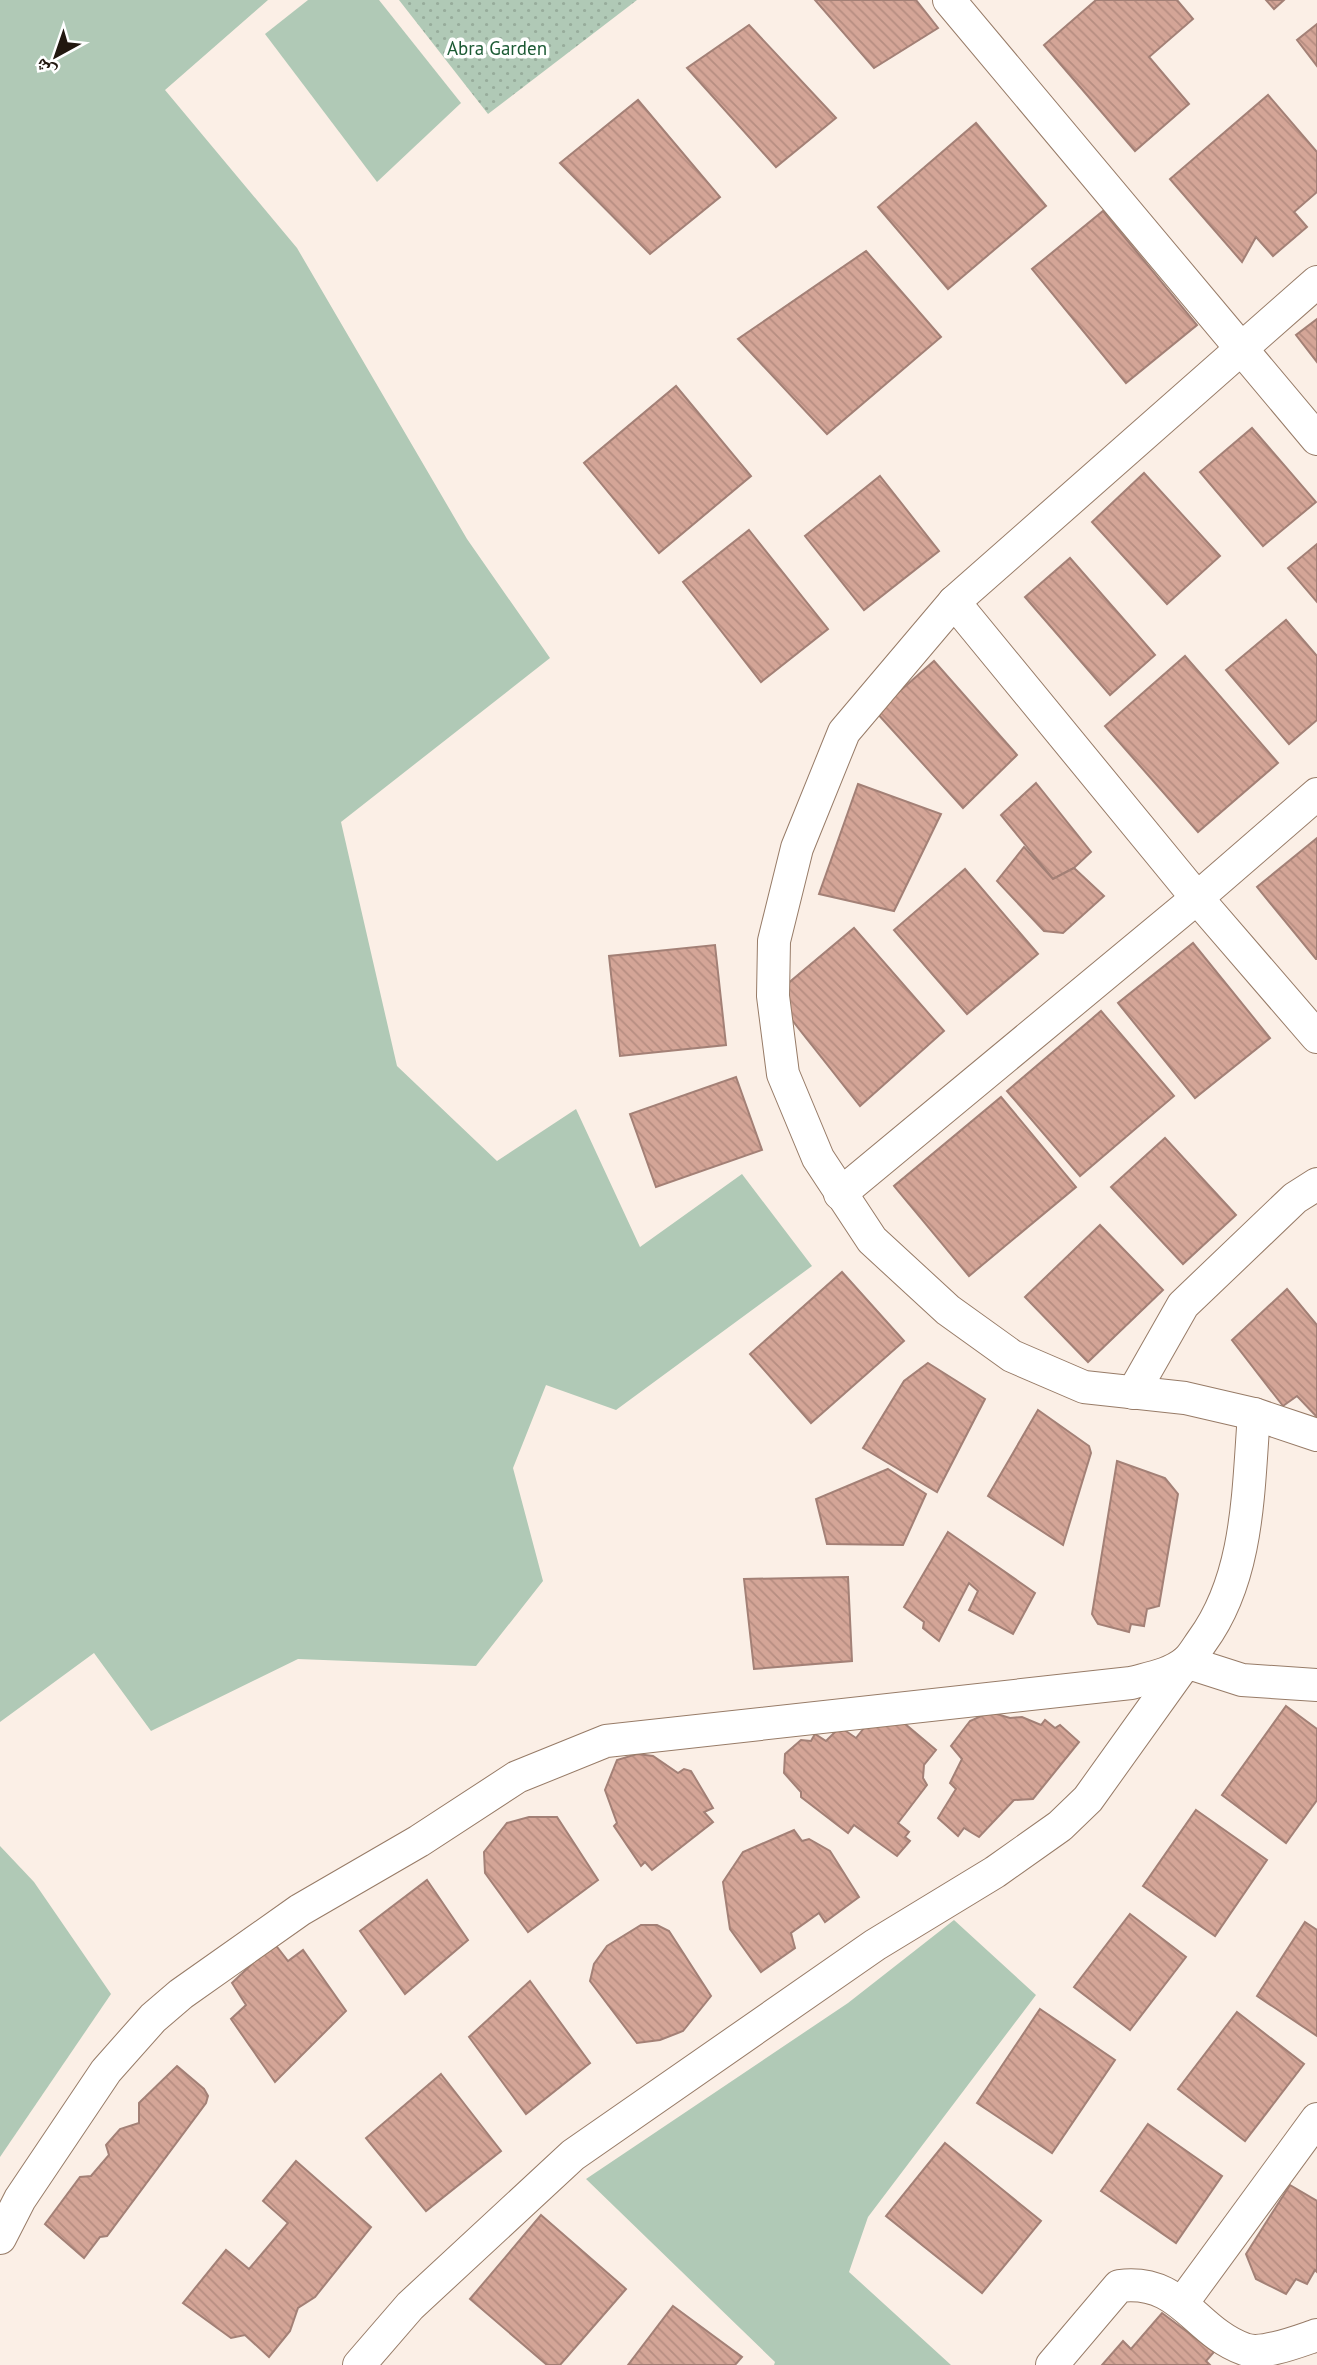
<svg xmlns="http://www.w3.org/2000/svg" width="1317" height="2365" font-family="'PT Sans','Noto Naskh Arabic',sans-serif">
  <defs>
    <pattern id="park-dots" width="8" height="8" patternUnits="userSpaceOnUse" patternTransform="scale(1.75)"><rect width="8" height="8" fill="#b0c9b6"/><path d="M2 2h.1M6 6h.1" fill="none" stroke="#97ac9b" stroke-width="1.8" stroke-linecap="round"/></pattern>
    <pattern id="building-back-hatch" width="6" height="6" patternUnits="userSpaceOnUse" patternTransform="scale(1.75)"><rect width="6" height="6" fill="#d4a597"/><path d="M-1 5l2 2M0 0l6 6M5-1l2 2" fill="none" stroke="#b68d81"/></pattern>
  </defs>
  <rect width="100%" height="100%" fill="#fbefe6"/>
  <!-- grass -->
  <g fill="#b0c9b6">
    <path d="M0,0h268l-103,90 132,158 170,291 83,119 -209,164 56,244 100,95 79,-52 64,138 102,-73 70,92 -196,144 -70,-25 -33,83 30,113 -67,85 -178,-7 -147,72 -57,-78 -94,69z"/>
    <path d="M308,0h71l82,103 -84,79 -112,-148z"/>
    <path d="M0,1846l34,36 77,112 -111,163z"/>
    <path d="M954,1920l82,75 -168,222 -19,55 102,93h-177l1,-3 -189,-183 262,-176z"/>
  </g>
  <!-- park -->
  <path fill="url(#park-dots)" d="M399,0h238l-149,114z"/>
  <!-- building -->
  <g fill="url(#building-back-hatch)" stroke="#a38076" stroke-width="2">
    <path d="M815,0h101l22,28 -64,40z"/>
    <path d="M1096,0h81l16,19 -44,38 40,47 -54,47 -91,-106z"/>
    <path d="M1266,0h18l-10,9z"/>
    <path d="M1317,24v42l-20,-26z"/>
    <path d="M749,25l87,93 -60,49 -89,-99z"/>
    <path d="M1268,95l49,57v40l-23,20 13,15 -34,29 -17,-19 -14,25 -72,-83z"/>
    <path d="M638,100l82,97 -70,57 -90,-91z"/>
    <path d="M976,123l70,83 -98,83 -70,-82z"/>
    <path d="M1103,211l94,114 -71,58 -94,-114z"/>
    <path d="M866,251l75,86 -114,97 -89,-95z"/>
    <path d="M1317,319v43l-21,-27z"/>
    <path d="M676,386l75,90 -92,77 -75,-90z"/>
    <path d="M1252,428l64,74 -53,44 -63,-74z"/>
    <path d="M1144,473l76,83 -53,48 -75,-82z"/>
    <path d="M880,476l59,75 -75,59 -59,-74z"/>
    <path d="M749,530l79,99 -67,53 -78,-100z"/>
    <path d="M1317,544v58l-29,-34z"/>
    <path d="M1070,558l85,97 -45,40 -85,-98z"/>
    <path d="M1286,620l31,36v64l-28,24 -63,-74z"/>
    <path d="M1185,656l93,107 -80,69 -93,-106z"/>
    <path d="M934,661l83,94 -54,53 -87,-96z"/>
    <path d="M1036,783l55,69 -17,16 -21,11 -52,-64z"/>
    <path d="M858,784l83,30 -47,97 -75,-17z"/>
    <path d="M1317,838v121h-1l-59,-72z"/>
    <path d="M1024,847l29,32 21,-11 30,28 -41,37 -19,-2 -47,-50z"/>
    <path d="M965,869l73,85 -71,60 -73,-84z"/>
    <path d="M854,928l90,103 -84,75 -87,-110z"/>
    <path d="M1193,943l77,95 -75,60 -77,-95z"/>
    <path d="M715,945l11,100 -106,11 -11,-100z"/>
    <path d="M1101,1011l73,85 -94,80 -73,-85z"/>
    <path d="M736,1077l26,73 -106,37 -26,-73z"/>
    <path d="M1001,1097l75,90 -107,89 -75,-90z"/>
    <path d="M1165,1138l71,77 -53,49 -72,-77z"/>
    <path d="M1100,1225l63,65 -75,72 -63,-65z"/>
    <path d="M842,1272l62,69 -93,82 -61,-69z"/>
    <path d="M1287,1289l30,36v92l-20,-21 -14,10 -51,-66z"/>
    <path d="M928,1363l57,36 -48,93 -74,-44 41,-67z"/>
    <path d="M1038,1410l51,36 2,7 -28,92 -75,-49z"/>
    <path d="M1117,1461l48,17 13,16 -19,112 -12,3 -3,17 -13,-2 -2,8 -31,-8 -6,-10z"/>
    <path d="M888,1469l38,25 -23,51 -76,-1 -11,-45z"/>
    <path d="M948,1532l87,61 -22,41 -44,-24 9,-19 -9,-8 -30,58 -16,-13 1,-6 -20,-15z"/>
    <path d="M848,1577l4,84 -98,8 -10,-90z"/>
    <path d="M1286,1706l31,23v71l-31,43 -64,-48z"/>
    <path d="M990,1712l20,6 12,-1 19,8 4,-5 10,8 5,-3 19,17 -46,57 -19,1 -35,37 -15,-9 -6,8 -20,-18 18,-29 -6,-6 12,-24 -11,-13 19,-25z"/>
    <path d="M868,1723h36l32,27 -12,15 -1,13 4,7 -29,38 11,9 -4,5 5,4 -13,15 -43,-31 -6,8 -47,-36v-5l-17,-19 1,-19 16,-14 10,1 4,-7 11,7 14,-14 16,11z"/>
    <path d="M637,1754l16,2 25,17 6,-4 7,2 22,37 -9,4 9,10 -61,48 -7,-8 -4,4 -27,-40 3,-3 -12,-33 12,-30z"/>
    <path d="M1196,1810l71,50 -52,76 -72,-50z"/>
    <path d="M529,1817h28l41,63 -70,52 -43,-59 -1,-21 23,-29z"/>
    <path d="M794,1830l8,11 7,-2 21,12 29,46 -34,25 -6,-9 -28,20 4,15 -34,24 -31,-43 -7,-47 20,-30z"/>
    <path d="M427,1880l41,60 -63,54 -45,-63z"/>
    <path d="M1130,1914l56,43 -56,73 -56,-43z"/>
    <path d="M1305,1922l12,8v106l-60,-40z"/>
    <path d="M641,1925h16l12,6 42,65 -28,35 -23,9 -23,3 -47,-62 4,-17 13,-18z"/>
    <path d="M274,1943l14,18 15,-11 43,61 -71,71 -44,-63 15,-14 -14,-22z"/>
    <path d="M530,1981l60,82 -64,51 -57,-77z"/>
    <path d="M1040,2009l75,51 -63,93 -75,-50z"/>
    <path d="M1237,2012l67,52 -59,77 -67,-52z"/>
    <path d="M177,2066l27,23 4,7 -2,7 -99,133 -7,1 -16,21 -39,-34 35,-47 11,-1 18,-21 -3,-10 14,-16 19,-6v-20z"/>
    <path d="M441,2074l60,77 -75,60 -60,-73z"/>
    <path d="M1148,2124l74,52 -46,67 -75,-52z"/>
    <path d="M945,2143l96,78 -59,72 -96,-77z"/>
    <path d="M296,2161l75,66 -56,70 -17,11 -8,23 -21,26 -24,-22 -14,3 -48,-35 43,-53 23,19 39,-46 -25,-22z"/>
    <path d="M1290,2185l27,16v71l-2,-2 -8,14 -11,-5 -10,15 -30,-15 -10,-25z"/>
    <path d="M541,2215l85,74 -66,76h-13l-77,-66z"/>
    <path d="M673,2306l69,51 -7,8h-107z"/>
    <path d="M1162,2313l52,39 -8,9 4,4h-108l21,-24 8,8z"/>
  </g>
  <g fill="none" stroke-linecap="round" stroke-linejoin="round">
    <defs>
      <g id="minor">
        <path d="M949,0l368,439"/>
        <path d="M1317,282l-363,320 -110,130 -47,116 -23,93 -1,55 10,78 35,84 54,82 76,70 64,46 72,31 101,11 69,16 63,21"/>
        <path d="M954,602l243,296 120,139"/>
        <path d="M840,1194l357,-296 120,-104"/>
        <path d="M1133,1393l50,-88 112,-107 22,-14"/>
        <path d="M0,2238l20,-39 86,-128 47,-53 28,-24 119,-84 119,-69 98,-64 89,-36 525,-58c18,-5 39,-8 55,-21 6,-5 11,-14 16,-21 47,-64 46,-150 52,-227"/>
        <path d="M1183,2302l134,-183"/>
        <path d="M359,2365l51,-59 163,-151 302,-210 120,-73 65,-46 28,-27 98,-137 56,18 75,5"/>
        <path d="M1052,2365l67,-79c62,-8 75,45 125,63 18,7 55,-8 73,-14"/>
      </g>
    </defs>
    <!-- minor casing -->
    <use href="#minor" stroke="#977b67" stroke-width="34"/>
    <!-- minor -->
    <use href="#minor" stroke="#fff" stroke-width="32"/>
  </g>
  <g text-anchor="middle" stroke-width="7" stroke-linejoin="round" paint-order="stroke">
    <!-- park labels -->
    <g font-size="19" fill="#1d5b35" stroke="#fff">
      <text x="497" y="55">Abra Garden</text>
    </g>
  </g>
  <!-- north arrow -->
  <g transform="translate(56 56) rotate(220)" stroke="#ffffff" stroke-width="5" paint-order="stroke">
  <path d="M0-5L12 26L0 18L-12 26Z" fill="#21170f"/>
  <text y="-10" font-size="19" font-weight="bold" text-anchor="middle" fill="#21170f">ش</text>
  </g>
</svg>
